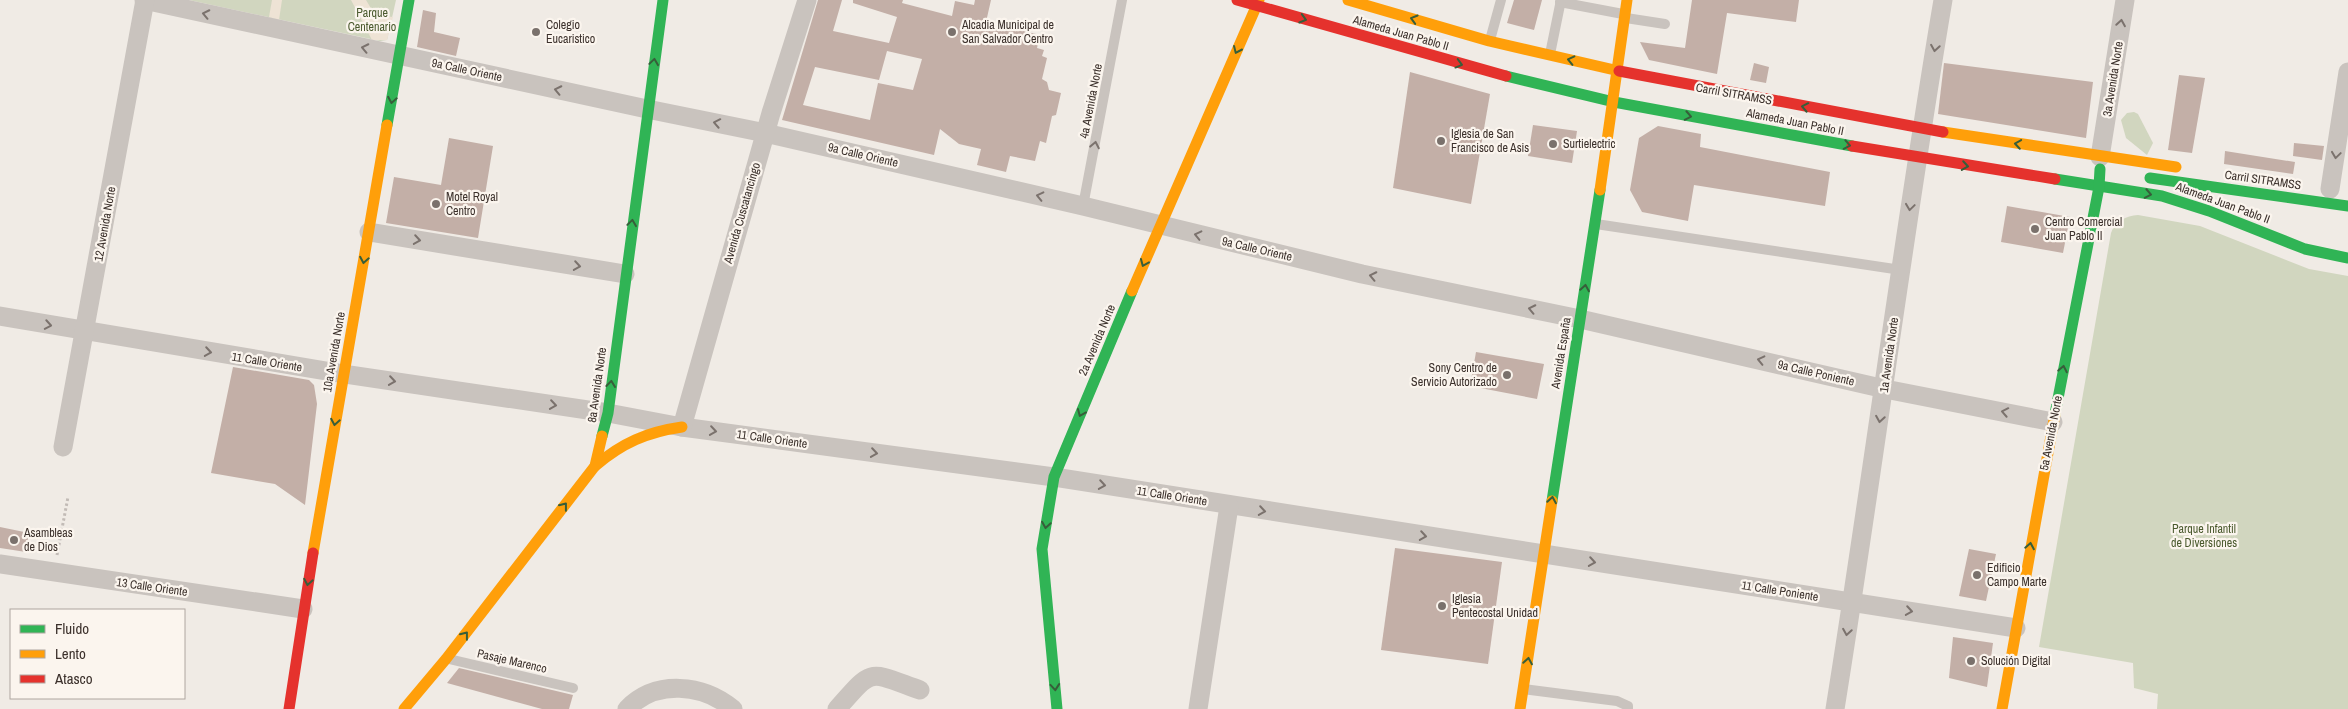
<svg xmlns="http://www.w3.org/2000/svg" width="2348" height="709" font-family="'Archivo Narrow',sans-serif">
  <rect width="100%" height="100%" fill="#f0ebe5"/>
  <!-- green -->
  <g fill="#d1d6bf">
    <path d="M189,0h207l-9,40 -7,1z"/>
    <path d="M2134,112l4,2 15,29 -6,12 -21,-17 -5,-18 6,-7z"/>
    <path d="M2138,215l62,11 109,43 39,7v433h-191l1,-15 -24,-6 -1,-25 -94,-16 72,-414c4,-12 15,-17 27,-18z"/>
  </g>
  <!-- plaza -->
  <g fill="#eee3d5">
    <path d="M272,0h10l-3,20 -10,-3z"/>
    <path d="M351,0h15l9,15 18,2 -6,23h-15z"/>
  </g>
  <!-- building -->
  <g fill="#c3afa7" fill-rule="evenodd">
    <path d="M818,0h24l-9,31 56,12 8,-26 -44,-14v-3h50l-1,3 50,13 3,-15 19,4 1,-5h16l-5,22 54,13 -3,13 7,2 -2,6 5,2 -5,21 5,3 2,8 12,3 -5,22 -4,1 -6,27 -6,-2 -5,20 -25,-5 -4,16 -29,-7 4,-16 -22,-5 -19,-15 -6,26 -152,-35zM887,51l35,8 -9,31 -35,-7 -8,37 -67,-15 12,-38 64,13z"/>
    <path d="M1514,0h28l-8,30 -27,-7z"/>
    <path d="M1692,0h107l-3,22 -69,-9 -10,61 -68,-14 -9,-18 45,6z"/>
    <path d="M423,10l13,3 -2,19 26,6 -4,18 -39,-9z"/>
    <path d="M1754,63l15,4 -3,16 -16,-3z"/>
    <path d="M1944,63l149,19 -7,56 -148,-24z"/>
    <path d="M1410,72l80,22 -19,110 -78,-16z"/>
    <path d="M2179,75l26,3 -13,75 -24,-3z"/>
    <path d="M1533,125l44,6 -5,32 -44,-7z"/>
    <path d="M1658,126l43,8 -1,13 130,25 -5,34 -131,-21 -6,36 -46,-9 -12,-22 9,-52z"/>
    <path d="M449,138l44,8 -15,92 -92,-15 8,-46 47,8z"/>
    <path d="M2294,143l30,3 -2,14 -29,-4z"/>
    <path d="M2225,151l70,11 -2,12 -69,-10z"/>
    <path d="M2007,206l63,11 -7,36 -62,-11z"/>
    <path d="M1476,352l68,12 -7,35 -67,-13z"/>
    <path d="M233,367l76,13 5,5 3,19 -12,101 -30,-21 -64,-11z"/>
    <path d="M0,527l29,6 -3,19 -26,-4z"/>
    <path d="M1395,548l107,14 -14,102 -107,-14z"/>
    <path d="M1969,549l27,5 -10,47 -27,-5z"/>
    <path d="M1953,637l40,6 -6,44 -38,-9z"/>
    <path d="M459,668l114,27 -4,14h-27l-95,-26z"/>
  </g>
  <g fill="none" stroke-linecap="round" stroke-linejoin="round">
    <!-- path -->
    <path stroke="#c2bbb6" stroke-width="3" stroke-dasharray="2.5 2.5" stroke-linecap="butt" d="M57,555l11,-58"/>
    <!-- lane -->
    <g stroke="#c9c3be" stroke-width="10">
      <path d="M1560,2l63,12"/>
      <path d="M1626,18l39,6"/>
      <path d="M1490,40l11,-40"/>
      <path d="M1550,54l11,-54"/>
      <path d="M1083,206l39,-206"/>
      <path d="M1596,224l305,46"/>
      <path d="M449,659l124,29"/>
      <path d="M1523,689l94,12 11,5v3"/>
    </g>
    <!-- street -->
    <g stroke="#c9c3be" stroke-width="19">
      <path d="M144,0l503,109 118,24 318,73 279,68 218,45 305,70 168,33"/>
      <path d="M2100,157l25,-157"/>
      <path d="M2330,189l18,-117"/>
      <path d="M369,232l256,42"/>
      <path d="M0,316l344,58 264,39 74,14 372,50 962,151"/>
      <path d="M682,427l89,-314 36,-113"/>
      <path d="M63,447l82,-447"/>
      <path d="M0,564l303,45"/>
      <path d="M627,709c29,-30 76,-25 106,0"/>
      <path d="M837,709c37,-42 30,-38 83,-19"/>
      <path d="M1198,709l31,-203"/>
      <path d="M1835,709c38,-236 68,-473 108,-709"/>
    </g>
    <!-- fast -->
    <g stroke="#30b455" stroke-width="11">
      <path d="M1506,76l108,26 238,44"/>
      <path d="M387,125l22,-125"/>
      <path d="M2150,178l198,28"/>
      <path d="M2055,179l107,17 47,15 96,38 43,9"/>
      <path d="M2055,414l44,-227 1,-18"/>
      <path d="M602,436l6,-23 55,-413"/>
      <path d="M1552,501l48,-311"/>
      <path d="M1057,709l-15,-160 12,-72 78,-186"/>
    </g>
    <!-- slow -->
    <g stroke="#ff9f0a" stroke-width="11">
      <path d="M1348,0l141,41 130,30"/>
      <path d="M1943,132l233,35"/>
      <path d="M1600,190l27,-190"/>
      <path d="M1132,291l127,-291"/>
      <path d="M595,466c27,-23 52,-34 87,-39"/>
      <path d="M313,553l74,-428"/>
      <path d="M404,709l42,-50 149,-193 7,-30"/>
      <path d="M1520,709l32,-208"/>
      <path d="M2002,709l53,-295"/>
    </g>
    <!-- jam -->
    <g stroke="#e5322d" stroke-width="11">
      <path d="M1237,0l269,76"/>
      <path d="M1619,71l324,61"/>
      <path d="M1852,146l203,33"/>
      <path d="M289,709l24,-156"/>
    </g>
  </g>
  <!-- one-way arrows -->
  <defs><path id="oneway-chevron" d="M-2-3.5L2.5 0L-2 3.5" fill="none" stroke-width="1.6" stroke-linecap="round" stroke-linejoin="round" transform="scale(1.25)"/></defs>
  <g stroke="#7b726d">
    <use href="#oneway-chevron" transform="translate(206 14) rotate(-168)"/>
    <use href="#oneway-chevron" transform="translate(2121 23) rotate(-81)"/>
    <use href="#oneway-chevron" transform="translate(365 48) rotate(-168)"/>
    <use href="#oneway-chevron" transform="translate(1935 48) rotate(99)"/>
    <use href="#oneway-chevron" transform="translate(558 90) rotate(-168)"/>
    <use href="#oneway-chevron" transform="translate(717 123) rotate(-169)"/>
    <use href="#oneway-chevron" transform="translate(1095 145) rotate(-79)"/>
    <use href="#oneway-chevron" transform="translate(2336 155) rotate(98)"/>
    <use href="#oneway-chevron" transform="translate(1040 196) rotate(-167)"/>
    <use href="#oneway-chevron" transform="translate(1910 207) rotate(98)"/>
    <use href="#oneway-chevron" transform="translate(1198 235) rotate(-167)"/>
    <use href="#oneway-chevron" transform="translate(417 240) rotate(9)"/>
    <use href="#oneway-chevron" transform="translate(577 266) rotate(9)"/>
    <use href="#oneway-chevron" transform="translate(1373 276) rotate(-168)"/>
    <use href="#oneway-chevron" transform="translate(1532 309) rotate(-168)"/>
    <use href="#oneway-chevron" transform="translate(48 325) rotate(10)"/>
    <use href="#oneway-chevron" transform="translate(208 352) rotate(9)"/>
    <use href="#oneway-chevron" transform="translate(1761 360) rotate(-167)"/>
    <use href="#oneway-chevron" transform="translate(392 381) rotate(8)"/>
    <use href="#oneway-chevron" transform="translate(553 405) rotate(8)"/>
    <use href="#oneway-chevron" transform="translate(2005 412) rotate(-169)"/>
    <use href="#oneway-chevron" transform="translate(1880 419) rotate(99)"/>
    <use href="#oneway-chevron" transform="translate(713 431) rotate(8)"/>
    <use href="#oneway-chevron" transform="translate(874 453) rotate(8)"/>
    <use href="#oneway-chevron" transform="translate(1102 485) rotate(9)"/>
    <use href="#oneway-chevron" transform="translate(1262 511) rotate(9)"/>
    <use href="#oneway-chevron" transform="translate(1423 536) rotate(9)"/>
    <use href="#oneway-chevron" transform="translate(1592 562) rotate(9)"/>
    <use href="#oneway-chevron" transform="translate(1909 611) rotate(9)"/>
    <use href="#oneway-chevron" transform="translate(1847 632) rotate(99)"/>
  </g>
  <g stroke="#375e3a">
    <use href="#oneway-chevron" transform="translate(1303 19) rotate(16)"/>
    <use href="#oneway-chevron" transform="translate(1414 19) rotate(-164)"/>
    <use href="#oneway-chevron" transform="translate(1237 50) rotate(114)"/>
    <use href="#oneway-chevron" transform="translate(1571 60) rotate(-167)"/>
    <use href="#oneway-chevron" transform="translate(654 62) rotate(-82)"/>
    <use href="#oneway-chevron" transform="translate(1459 64) rotate(15)"/>
    <use href="#oneway-chevron" transform="translate(392 100) rotate(100)"/>
    <use href="#oneway-chevron" transform="translate(1805 107) rotate(-169)"/>
    <use href="#oneway-chevron" transform="translate(1688 116) rotate(11)"/>
    <use href="#oneway-chevron" transform="translate(2018 144) rotate(-171)"/>
    <use href="#oneway-chevron" transform="translate(1847 145) rotate(11)"/>
    <use href="#oneway-chevron" transform="translate(1965 166) rotate(9)"/>
    <use href="#oneway-chevron" transform="translate(2148 194) rotate(11)"/>
    <use href="#oneway-chevron" transform="translate(632 223) rotate(-82)"/>
    <use href="#oneway-chevron" transform="translate(364 260) rotate(100)"/>
    <use href="#oneway-chevron" transform="translate(1144 263) rotate(113)"/>
    <use href="#oneway-chevron" transform="translate(1585 288) rotate(-81)"/>
    <use href="#oneway-chevron" transform="translate(2063 369) rotate(-79)"/>
    <use href="#oneway-chevron" transform="translate(611 384) rotate(-83)"/>
    <use href="#oneway-chevron" transform="translate(1081 413) rotate(113)"/>
    <use href="#oneway-chevron" transform="translate(335 422) rotate(100)"/>
    <use href="#oneway-chevron" transform="translate(1552 500) rotate(-81)"/>
    <use href="#oneway-chevron" transform="translate(564 506) rotate(-52)"/>
    <use href="#oneway-chevron" transform="translate(1046 525) rotate(99)"/>
    <use href="#oneway-chevron" transform="translate(2030 546) rotate(-80)"/>
    <use href="#oneway-chevron" transform="translate(308 582) rotate(100)"/>
    <use href="#oneway-chevron" transform="translate(465 635) rotate(-52)"/>
    <use href="#oneway-chevron" transform="translate(1528 661) rotate(-81)"/>
    <use href="#oneway-chevron" transform="translate(1055 687) rotate(85)"/>
  </g>
  <!-- markers -->
  <g fill="#7a716c" stroke="#fbf5ee" stroke-width="2">
    <circle cx="536" cy="32" r="5"/>
    <circle cx="952" cy="32" r="5"/>
    <circle cx="1441" cy="141" r="5"/>
    <circle cx="1553" cy="144" r="5"/>
    <circle cx="436" cy="204" r="5"/>
    <circle cx="2035" cy="229" r="5"/>
    <circle cx="1507" cy="375" r="5"/>
    <circle cx="14" cy="540" r="5"/>
    <circle cx="1977" cy="575" r="5"/>
    <circle cx="1442" cy="606" r="5"/>
    <circle cx="1971" cy="661" r="5"/>
  </g>
  <g text-anchor="middle" stroke-width="4.5" stroke-linejoin="round" paint-order="stroke">
    <!-- park labels -->
    <g font-size="12" fill="#4a5a2e" stroke="#fbf5ee">
      <text x="372" y="17">Parque<tspan x="372" dy="14">Centenario</tspan></text>
      <text x="2204" y="533">Parque Infantil<tspan x="2204" dy="14">de Diversiones</tspan></text>
    </g>
    <!-- poi labels -->
    <g font-size="12" fill="#3b302b" stroke="#fbf5ee" text-anchor="start">
      <text x="546" y="29">Colegio<tspan x="546" dy="14">Eucaristico</tspan></text>
      <text x="962" y="29">Alcadia Municipal de<tspan x="962" dy="14">San Salvador Centro</tspan></text>
      <text x="1451" y="138">Iglesia de San<tspan x="1451" dy="14">Francisco de Asis</tspan></text>
      <text x="1563" y="148">Surtielectric</text>
      <text x="446" y="201">Motel Royal<tspan x="446" dy="14">Centro</tspan></text>
      <text x="2045" y="226">Centro Comercial<tspan x="2045" dy="14">Juan Pablo II</tspan></text>
      <text x="1497" y="372" text-anchor="end">Sony Centro de<tspan x="1497" dy="14">Servicio Autorizado</tspan></text>
      <text x="24" y="537">Asambleas<tspan x="24" dy="14">de Dios</tspan></text>
      <text x="1987" y="572">Edificio<tspan x="1987" dy="14">Campo Marte</tspan></text>
      <text x="1452" y="603">Iglesia<tspan x="1452" dy="14">Pentecostal Unidad</tspan></text>
      <text x="1981" y="665">Solución Digital</text>
    </g>
    <!-- street labels -->
    <g font-size="12" fill="#3b302b" stroke="#fbf5ee">
      <text transform="translate(1401 33) rotate(16)" y="4">Alameda Juan Pablo II</text>
      <text transform="translate(467 70) rotate(12)" y="4">9a Calle Oriente</text>
      <text transform="translate(2113 79) rotate(-81)" y="4">3a Avenida Norte</text>
      <text transform="translate(1734 94) rotate(10)" y="4">Carril SITRAMSS</text>
      <text transform="translate(1091 101) rotate(-79)" y="4">4a Avenida Norte</text>
      <text transform="translate(1795 122) rotate(11)" y="4">Alameda Juan Pablo II</text>
      <text transform="translate(863 155) rotate(13)" y="4">9a Calle Oriente</text>
      <text transform="translate(2263 180) rotate(8)" y="4">Carril SITRAMSS</text>
      <text transform="translate(2223 203) rotate(20)" y="4">Alameda Juan Pablo II</text>
      <text transform="translate(742 213) rotate(-74)" y="4">Avenida Cuscatancingo</text>
      <text transform="translate(105 224) rotate(-80)" y="4">12 Avenida Norte</text>
      <text transform="translate(1257 249) rotate(13)" y="4">9a Calle Oriente</text>
      <text transform="translate(1097 340) rotate(-67)" y="4">2a Avenida Norte</text>
      <text transform="translate(334 352) rotate(-80)" y="4">10a Avenida Norte</text>
      <text transform="translate(1561 353) rotate(-81)" y="4">Avenida España</text>
      <text transform="translate(1889 355) rotate(-82)" y="4">1a Avenida Norte</text>
      <text transform="translate(267 362) rotate(9)" y="4">11 Calle Oriente</text>
      <text transform="translate(1816 373) rotate(13)" y="4">9a Calle Poniente</text>
      <text transform="translate(597 385) rotate(-82)" y="4">8a Avenida Norte</text>
      <text transform="translate(2051 433) rotate(-79)" y="4">5a Avenida Norte</text>
      <text transform="translate(772 439) rotate(8)" y="4">11 Calle Oriente</text>
      <text transform="translate(1172 496) rotate(9)" y="4">11 Calle Oriente</text>
      <text transform="translate(152 587) rotate(8)" y="4">13 Calle Oriente</text>
      <text transform="translate(1780 591) rotate(9)" y="4">11 Calle Poniente</text>
      <text transform="translate(512 661) rotate(13)" y="4">Pasaje Marenco</text>
    </g>
  </g>
  <!-- legend -->
  <rect x="10" y="609" width="175" height="90" fill="#fbf5ee" stroke="#aea6a0"/>
  <rect x="20" y="625" width="25" height="8" fill="#30b455" stroke="#aea6a0"/>
  <text x="55" y="634" font-size="15" fill="#3b302b">Fluido</text>
  <rect x="20" y="650" width="25" height="8" fill="#ff9f0a" stroke="#aea6a0"/>
  <text x="55" y="659" font-size="15" fill="#3b302b">Lento</text>
  <rect x="20" y="675" width="25" height="8" fill="#e5322d" stroke="#aea6a0"/>
  <text x="55" y="684" font-size="15" fill="#3b302b">Atasco</text>
</svg>
